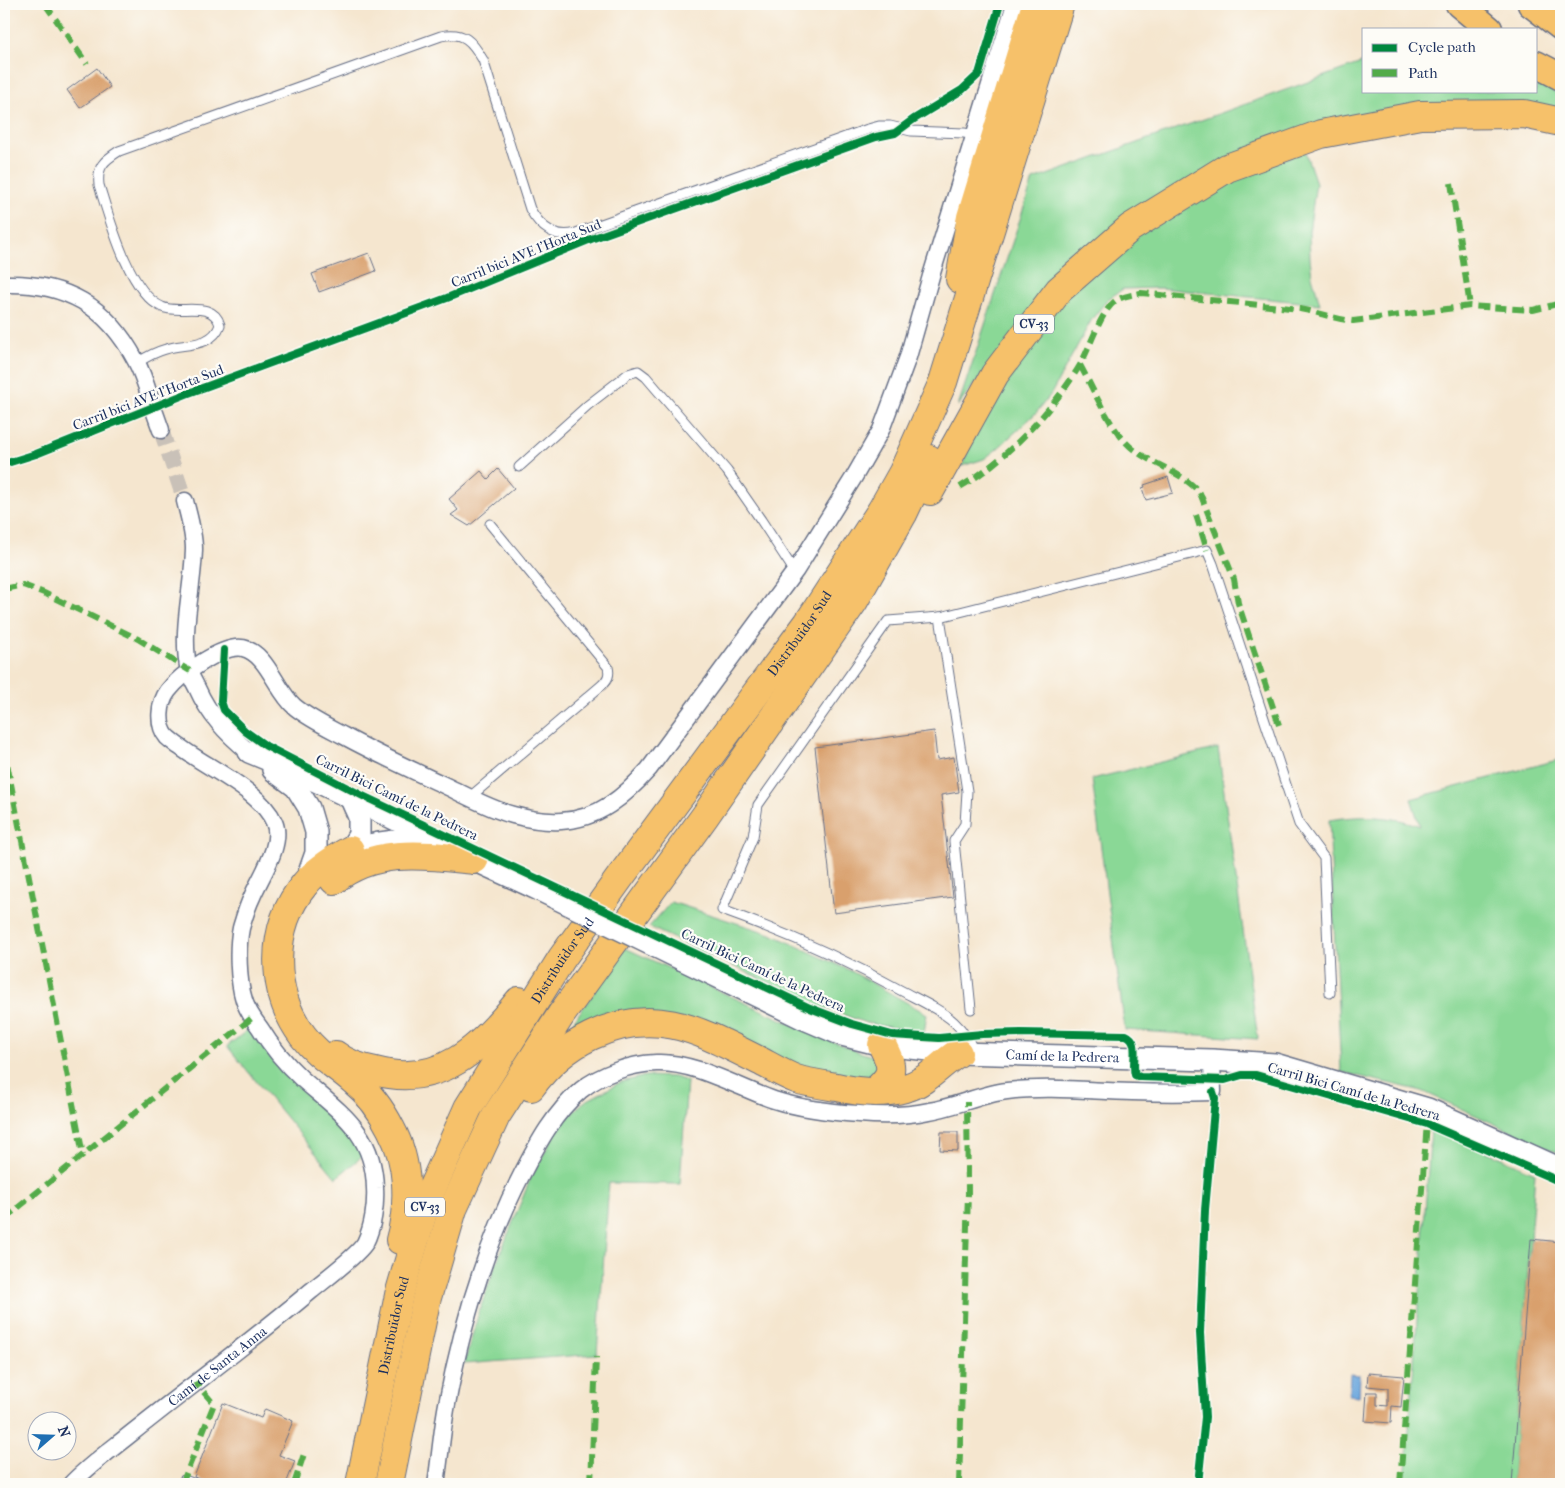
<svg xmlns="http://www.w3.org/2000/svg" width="1565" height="1488" font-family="'IM FELL French Canon',serif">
  <rect width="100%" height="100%" fill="#fdfcf7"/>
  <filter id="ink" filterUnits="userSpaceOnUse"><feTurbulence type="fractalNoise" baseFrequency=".02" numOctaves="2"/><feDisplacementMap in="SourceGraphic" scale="10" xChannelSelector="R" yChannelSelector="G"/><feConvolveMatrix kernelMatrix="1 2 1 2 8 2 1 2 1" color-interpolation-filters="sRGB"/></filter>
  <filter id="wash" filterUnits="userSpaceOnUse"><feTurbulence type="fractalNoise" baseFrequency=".0096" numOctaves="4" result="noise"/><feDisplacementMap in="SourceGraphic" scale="20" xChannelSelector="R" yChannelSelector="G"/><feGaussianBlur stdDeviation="1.12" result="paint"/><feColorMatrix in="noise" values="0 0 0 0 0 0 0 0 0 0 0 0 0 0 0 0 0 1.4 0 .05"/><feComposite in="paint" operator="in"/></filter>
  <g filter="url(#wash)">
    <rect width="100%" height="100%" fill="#f5e6cf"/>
    <!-- green -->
    <g fill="#8ad896" stroke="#52847a">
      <path d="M1364,62v29h172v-9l25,14v16l-77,-6 -260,56 -248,220 -18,24 75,-226z"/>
      <path d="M1305,151l11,32 -7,49 1,26 2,18 8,28 -161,-16 -36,1 -15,10 -16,20 -41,75 -15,19 -39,36 -13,10 -22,7 23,-59 75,-104 67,-63 102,-60z"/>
      <path d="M1218,748l40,291 -133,-9 -33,-251z"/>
      <path d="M1561,759v395l-139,-63 -81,-19 -12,-252c30,-5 62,-5 91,6l-9,-27z"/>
      <path d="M671,902l100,32 80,37 76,43 -3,19 -58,-10 -47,-17 -170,-79z"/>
      <path d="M625,948l184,84 47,19 22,7v14l-7,8 -66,-9 -121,-52 -127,26z"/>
      <path d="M249,1029l5,8 41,46 27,24 25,19 18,28 -29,24 -109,-132z"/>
      <path d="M646,1076l28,1 13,4 -7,103 -71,-1 -12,171 -133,10 15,-52 17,-48 35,-87 30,-54 23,-21 37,-20z"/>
      <path d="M1431,1129l12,3 92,41 -23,311h-107z"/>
    </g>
    <!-- water -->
    <path fill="#6da7dd" stroke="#446b9e" d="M1350,1374l10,1 -1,21 -10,-1z"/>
    <g id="blocks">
      <!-- building -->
      <g fill="#d9a06d">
        <path d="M97,68l13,19 -30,21 -13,-18z"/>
        <path d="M369,253l7,18 -57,21 -7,-18z"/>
        <path d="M498,469l16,19 -45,38 -18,-11 7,-5 -9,-11 32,-28 7,8z"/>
        <path d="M1168,477l5,16 -27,7 -4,-12 3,-1 -1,-2z"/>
        <path d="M934,731l3,29 17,-3 5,35 -18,3 12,102 -119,16 -19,-166z"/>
        <path d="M941,1132h17v19l-18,-1z"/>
        <path d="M1531,1239l30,3v242h-49z"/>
        <path d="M1368,1373l36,3 -3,31 -9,-1 -1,17 -26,-2 2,-29h10v13l11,1v-18l-21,-2z"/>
        <path d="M223,1403l38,15 4,-9 28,12 -14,34 16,6 -9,23h-74l-18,-7z"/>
      </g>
    </g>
  </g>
  <g filter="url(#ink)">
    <use href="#blocks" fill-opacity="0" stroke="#676f86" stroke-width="1"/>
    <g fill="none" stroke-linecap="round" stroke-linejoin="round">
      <!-- minor-tunnel -->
      <path stroke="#c9c1b8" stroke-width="16" stroke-dasharray="16 8" stroke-linecap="butt" d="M161,430l24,71"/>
      <defs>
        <g id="service">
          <path d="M137,363c9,-6 18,-11 29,-14 18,-6 46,-1 54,-24 -7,-26 -41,-10 -58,-18 -33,-14 -53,-90 -63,-122 -2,-18 4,-24 20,-34l322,-115c23,-5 31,5 42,24l47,149c10,18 25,30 46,24l292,-104 11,-3h11l21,5 53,2 11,2"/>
          <path d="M519,467l69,-62 40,-31 10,-3 8,6 81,94 34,49 34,52"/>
          <path d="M940,617l27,174 -2,33 -11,17 17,168"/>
          <path d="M470,797l132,-112c6,-6 8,-10 6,-18l-118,-143"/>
          <path d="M975,1053c-6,-12 -11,-22 -21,-31 -14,-13 -35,-22 -52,-31 -58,-32 -118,-59 -180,-81l31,-73 5,-32 130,-184 52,-4 267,-67 6,14 86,260 25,34 6,135"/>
          <path d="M184,1480l11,4"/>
        </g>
        <g id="minor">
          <path d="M4,284c62,-2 103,22 132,77 7,13 11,27 15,40"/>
          <path d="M155,413l6,17"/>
          <path d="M185,501c4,16 9,32 9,48 -1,40 -14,83 -5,122 2,6 5,11 8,17 12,27 29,45 52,64"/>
          <path id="s1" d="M71,1484c18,-19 41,-35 62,-52 59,-47 120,-92 178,-141 12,-10 47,-36 54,-48 8,-16 11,-38 10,-55 -1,-56 -36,-76 -74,-110 -15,-14 -30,-32 -41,-50 -6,-8 -13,-18 -16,-28 -6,-19 -7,-53 -3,-72 3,-10 6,-21 11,-31 8,-20 32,-53 22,-75 -13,-31 -68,-55 -94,-75 -2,-1 -12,-9 -13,-10 -10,-12 -8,-34 1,-46 12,-16 55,-47 75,-43 25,6 33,43 52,59 15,12 32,20 49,29 33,18 68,34 102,50 21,10 44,23 67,29 15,4 32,7 48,6 38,-2 64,-25 88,-52l147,-199 58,-93 27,-47 27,-73 23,-81 84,-272"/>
          <path d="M436,1484c4,-26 6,-54 11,-80 15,-80 38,-158 75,-230 16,-31 32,-61 59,-84 20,-16 49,-26 75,-27 38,-2 83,25 118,37 28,9 55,12 85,14 23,2 47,2 70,-3 26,-4 52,-17 78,-20 42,-5 83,0 125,1 27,1 54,1 81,0l-1,-32"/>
        </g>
        <g id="tertiary">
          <path d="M249,752l46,19 153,74"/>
          <path d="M273,770l23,17 13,21 7,24v21l-11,31"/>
          <path d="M350,850c28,-9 54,-12 83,-7"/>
          <path d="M461,853l13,7 59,27"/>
          <path d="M346,855l13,-20v-18l-9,-20"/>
          <path id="s2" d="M683,960l119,58 40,17 40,10 76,8 254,7 63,4 153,45 133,60"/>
        </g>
        <g id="primary">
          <path d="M1459,4l30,25"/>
          <path d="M1531,4l30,23"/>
          <path d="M1536,64l25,13"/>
        </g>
        <g id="trunk">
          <path d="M960,279l11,-62 65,-213"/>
          <path d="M930,491l65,-117 64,-84 71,-62 97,-60 94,-34 99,-19 104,-1 37,8"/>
          <path d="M350,850c-16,9 -34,20 -45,34 -36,43 -35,108 -2,152 15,20 33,29 51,45 16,13 28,30 37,48 18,33 19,75 9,111"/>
          <path d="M334,880c41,-33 92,-25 140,-20"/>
          <path d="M336,1055c11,9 25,13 39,16 65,18 107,-24 144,-70"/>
          <path d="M531,1087c16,-22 35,-39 60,-51 66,-32 112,-3 171,26 11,6 23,13 34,17 13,4 28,6 41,8 21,5 47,7 68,1 21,-5 35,-24 53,-35"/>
          <path d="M875,1091c19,-17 19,-23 7,-46"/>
          <path id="s3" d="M360,1484l39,-189 27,-93 42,-94 94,-150 59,-82 187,-253 73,-112 22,-39 40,-90 117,-378"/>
          <path d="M389,1484l37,-183 27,-92 43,-93 65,-101 144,-199 149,-215 49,-87 26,-55"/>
        </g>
      </defs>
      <!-- service casing -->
      <use href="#service" stroke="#676f86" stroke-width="11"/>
      <!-- minor casing -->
      <use href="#minor" stroke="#676f86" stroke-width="19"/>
      <!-- tertiary casing -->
      <use href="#tertiary" stroke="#676f86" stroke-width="24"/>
      <!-- primary casing -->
      <use href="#primary" stroke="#676f86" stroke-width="29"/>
      <!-- trunk casing -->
      <use href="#trunk" stroke="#676f86" stroke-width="30"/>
      <!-- service -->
      <use href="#service" stroke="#fff" stroke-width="9"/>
      <!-- minor -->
      <use href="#minor" stroke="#fff" stroke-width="16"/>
      <!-- tertiary -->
      <use href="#tertiary" stroke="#fff" stroke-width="21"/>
      <!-- primary -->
      <use href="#primary" stroke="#f6c16b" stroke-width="26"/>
      <!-- trunk -->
      <use href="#trunk" stroke="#f6c16b" stroke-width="28"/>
      <defs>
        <path id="tertiary-bridge" d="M533,887l150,73"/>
      </defs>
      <!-- tertiary-bridge casing -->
      <use href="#tertiary-bridge" stroke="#676f86" stroke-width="24" stroke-linecap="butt"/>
      <!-- tertiary-bridge -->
      <use href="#tertiary-bridge" stroke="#fff" stroke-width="21"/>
      <!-- quiet -->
      <g stroke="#52ab49" stroke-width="6" stroke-dasharray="12 6" stroke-linecap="butt">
        <path d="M45,4l42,60"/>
        <path d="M1451,183l19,123"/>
        <path d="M1080,365c15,27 30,65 53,84 22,17 48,22 67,44l34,86 4,24 42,125"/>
        <path d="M960,487c44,-25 94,-78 120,-122 10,-17 20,-52 35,-64 7,-5 17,-6 26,-8l159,16c18,3 35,10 53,12l117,-15 63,4 28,-7"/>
        <path d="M1196,515l11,35"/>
        <path d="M4,589l19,-4 21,8 94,46 52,32"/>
        <path d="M4,748l79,407"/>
        <path d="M4,1219l249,-202"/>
        <path d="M182,1484l32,-80 -19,-22"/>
        <path d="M294,1484l10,-30"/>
        <path d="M591,1484l5,-127"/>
        <path d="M959,1484l9,-291 -1,-91"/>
        <path d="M1400,1484l28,-375"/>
      </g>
      <defs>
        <g id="cycleway">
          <path d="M4,464l32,-10 150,-60 261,-96 144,-59 285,-102 19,-4 19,-14 48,-29 17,-16 21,-70"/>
          <path d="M224,650l-3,51 3,9 21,21 21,15 97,50 447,212 42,16 40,11 47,3 43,-4 39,-1 105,2c15,6 5,27 9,40l5,2 85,3 17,-5h14l171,49 134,58"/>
          <path d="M1198,1484l7,-67 -5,-84 5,-123 10,-112 -2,-6"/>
        </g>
      </defs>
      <!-- cycleway casing -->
      <use href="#cycleway" stroke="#fdfcf7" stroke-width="11"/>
      <!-- cycleway -->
      <use href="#cycleway" stroke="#00873e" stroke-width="8"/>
    </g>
  </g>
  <g text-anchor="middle" stroke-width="4.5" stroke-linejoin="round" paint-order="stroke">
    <!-- shield labels -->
    <g fill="#fdfcf7" stroke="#5f6c8c" stroke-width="1">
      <rect x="1014" y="314.5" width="40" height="19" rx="4"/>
      <rect x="405" y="1197.5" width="40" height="19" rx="4"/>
    </g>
    <g font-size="12" font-weight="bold" fill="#1b2f5e">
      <text x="1034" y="328">CV-33</text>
      <text x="425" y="1211">CV-33</text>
    </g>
    <!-- street labels -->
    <g font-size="14" fill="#1b2f5e" stroke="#fdfcf7">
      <text transform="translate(526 253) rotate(-22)" y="5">Carril bici AVE l'Horta Sud</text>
      <text transform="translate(148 397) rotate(-21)" y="5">Carril bici AVE l'Horta Sud</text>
      <text dy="5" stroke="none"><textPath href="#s3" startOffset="972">Distribuïdor Sud</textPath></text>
      <text transform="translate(397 797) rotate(26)" y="5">Carril Bici Camí de la Pedrera</text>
      <text dy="5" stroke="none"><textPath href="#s3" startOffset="568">Distribuïdor Sud</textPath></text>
      <text transform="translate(763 970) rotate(25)" y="5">Carril Bici Camí de la Pedrera</text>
      <text dy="5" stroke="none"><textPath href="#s2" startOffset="398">Camí de la Pedrera</textPath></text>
      <text transform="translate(1354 1091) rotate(16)" y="5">Carril Bici Camí de la Pedrera</text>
      <text dy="5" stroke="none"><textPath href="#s3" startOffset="162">Distribuïdor Sud</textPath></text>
      <text dy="5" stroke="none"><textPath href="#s1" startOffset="188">Camí de Santa Anna</textPath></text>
    </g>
  </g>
  <!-- margin -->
  <rect width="1565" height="1488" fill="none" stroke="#fdfcf7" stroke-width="20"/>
  <!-- legend -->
  <rect x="1362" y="28" width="175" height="65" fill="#fdfcf7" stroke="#a3aaba"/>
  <rect x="1372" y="44" width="25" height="8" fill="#00873e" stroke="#a3aaba"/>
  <text x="1408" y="52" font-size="15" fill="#1b2f5e">Cycle path</text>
  <rect x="1372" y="69" width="25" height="8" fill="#52ab49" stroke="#a3aaba"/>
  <text x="1408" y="78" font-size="15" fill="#1b2f5e">Path</text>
  <!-- north arrow -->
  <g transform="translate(52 1436) rotate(70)"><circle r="24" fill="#fdfcf7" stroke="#a3aaba"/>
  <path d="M0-4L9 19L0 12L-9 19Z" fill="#1f6fb2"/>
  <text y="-8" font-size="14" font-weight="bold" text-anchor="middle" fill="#1b2f5e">N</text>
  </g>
</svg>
